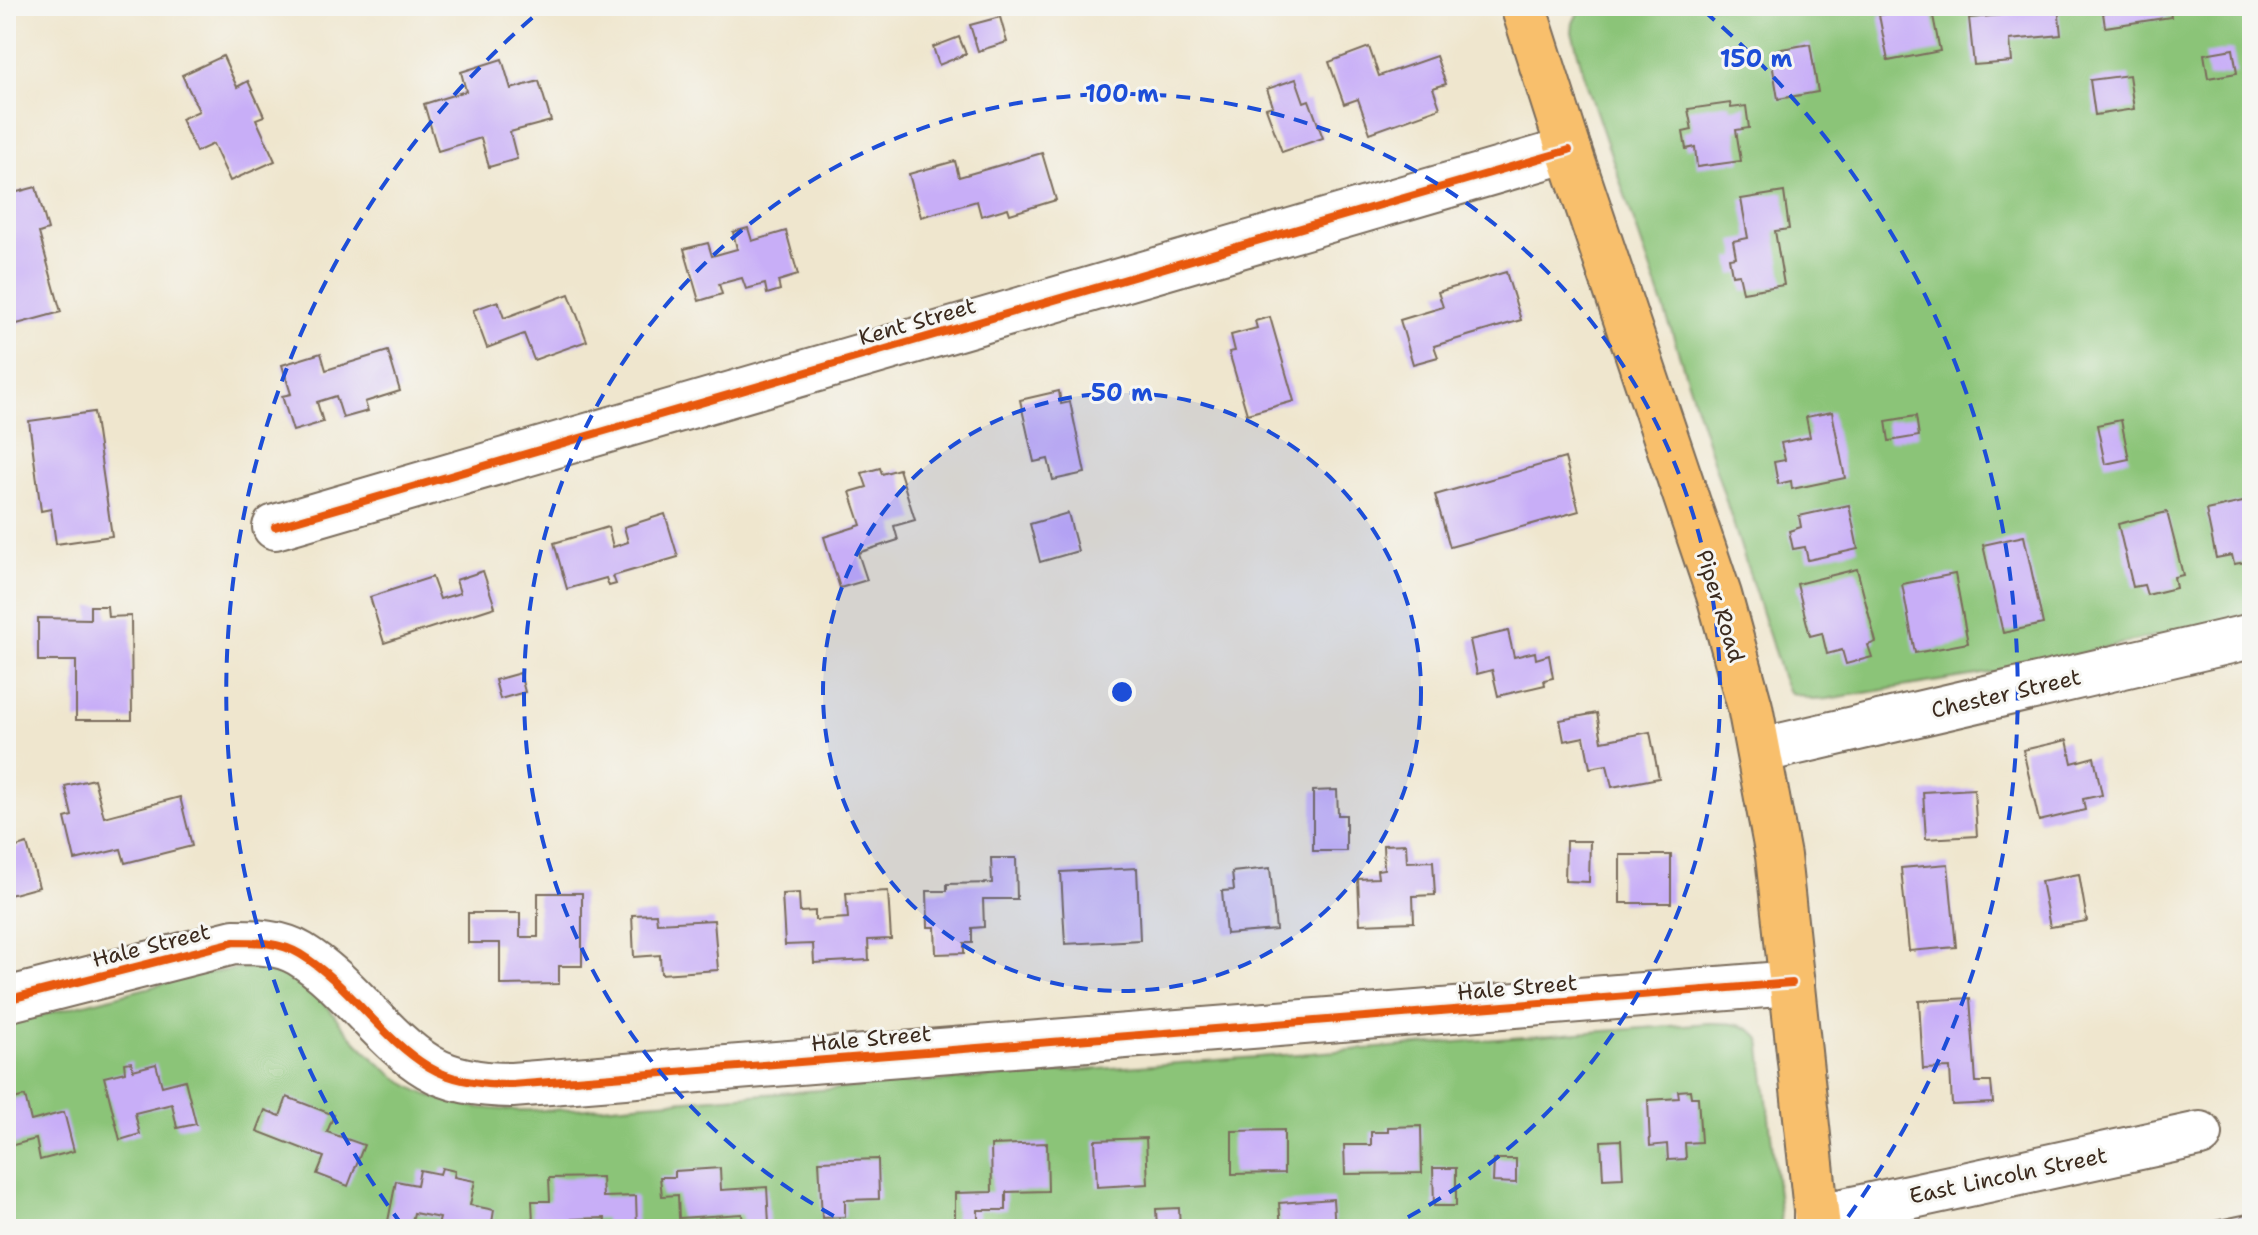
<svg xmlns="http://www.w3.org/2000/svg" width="2258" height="1235" font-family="'Shantell Sans',sans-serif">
  <rect width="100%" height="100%" fill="#f6f6f2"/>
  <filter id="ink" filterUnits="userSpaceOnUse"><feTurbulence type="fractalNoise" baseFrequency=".0125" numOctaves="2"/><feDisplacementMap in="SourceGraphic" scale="16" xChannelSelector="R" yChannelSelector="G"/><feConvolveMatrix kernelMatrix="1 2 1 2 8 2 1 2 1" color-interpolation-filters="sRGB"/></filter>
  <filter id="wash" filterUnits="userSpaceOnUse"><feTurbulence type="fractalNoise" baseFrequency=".006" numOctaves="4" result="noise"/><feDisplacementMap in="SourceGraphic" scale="32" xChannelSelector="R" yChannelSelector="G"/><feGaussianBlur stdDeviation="1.8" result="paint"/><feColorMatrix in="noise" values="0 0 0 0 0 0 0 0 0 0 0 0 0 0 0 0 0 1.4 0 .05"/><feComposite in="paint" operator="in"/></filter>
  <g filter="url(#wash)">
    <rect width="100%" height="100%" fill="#efe6ce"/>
    <!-- green -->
    <g fill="#8bc478" stroke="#63774b" stroke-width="2">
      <path d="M1581,6h671v607l-238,56 -187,30 -15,1 -23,-8 -5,-10 -113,-353 -83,-241 -16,-56 1,-9z"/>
      <path d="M245,968c17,1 33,1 48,8 26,12 40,41 59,61 16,17 36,36 56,48 63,40 181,22 253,17l1049,-79c18,0 38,-1 50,16l22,190h-1776v-205l196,-50z"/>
    </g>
    <g id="blocks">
      <!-- building -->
      <g fill="#c8aef7">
        <path d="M1931,6l9,45 -52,10 -9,-46z"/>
        <path d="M2000,6h58l3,29 -51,5 2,22 -38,3 -5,-47 32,-3z"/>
        <path d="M2102,6h67l2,11 -66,10z"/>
        <path d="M1000,17l7,25 -29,9 -8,-26z"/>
        <path d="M959,37l7,17 -27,11 -6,-18z"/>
        <path d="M1810,44l8,48 -40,7 -8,-48z"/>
        <path d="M1369,47l10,29 57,-20 10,28 -13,4 7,20 -70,25 -12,-34 -14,5 -15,-42z"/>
        <path d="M2233,49l4,24 -29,5 -4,-24z"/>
        <path d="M223,56l14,31 11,-6 16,35 -8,3 19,42 -45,20 -17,-37 -17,8 -15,-33 18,-8 -17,-36z"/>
        <path d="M502,59l9,30 28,-8 12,40 -41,11 7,27 -28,8 -8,-29 -43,13 -14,-47 42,-13 -5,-19z"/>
        <path d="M2129,75l5,34 -39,6 -5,-35z"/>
        <path d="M1296,79l8,23 5,-2 14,38 -41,14 -16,-44 7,-2 -6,-17z"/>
        <path d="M1730,103l1,5 15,-2 3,22 -13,2 5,31 -44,6 -2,-20 -9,2 -3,-17 9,-2 -4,-21z"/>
        <path d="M1042,153l14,47 -46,14 -2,-6 -27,8 -4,-15 -56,16 -12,-43 46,-13 4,16z"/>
        <path d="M36,187l12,43 -9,3 22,79 -55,15v-73l4,-1 -4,-16v-42z"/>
        <path d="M1784,192l5,37 -14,2 9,54 -41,7 -4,-18 -7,1 -3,-17 7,-1 -3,-16 15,-3 -7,-39z"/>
        <path d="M748,228l4,13 34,-10 12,44 -20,6 2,9 -13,4 -2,-10 -19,5 -4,-11 -23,6 3,10 -23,7 -15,-52 24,-6 4,13 25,-7 -4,-17z"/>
        <path d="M1506,272l15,48 -87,26 4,11 -25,7 -13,-44 43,-13 -5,-15z"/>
        <path d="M569,294l18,47 -53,19 -10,-26 -37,14 -14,-38 25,-9 6,17z"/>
        <path d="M1270,317l24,84 -47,13 -18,-62 6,-1 -4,-16 26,-7 -2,-7z"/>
        <path d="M388,351l12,40 -35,11 3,9 -25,7 -7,-22 -19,6 6,20 -30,9 -11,-35 9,-2 -9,-29 39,-12 5,17z"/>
        <path d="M1059,391l2,13 9,-2 15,71 -32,7 -5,-21 -14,3 -14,-62z"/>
        <path d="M94,412l18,124 -56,8 -5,-35 -10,2 -12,-90z"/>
        <path d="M1832,412l13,66 -53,11 -1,-8 -13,3 -4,-22 11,-2 -4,-17 29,-6 -4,-20z"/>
        <path d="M1916,416l3,20 -30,5 -3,-20z"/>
        <path d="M2121,420l8,39 -24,5 -8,-39z"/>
        <path d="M1565,458l14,53 -129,36 -15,-52z"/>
        <path d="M880,468l2,6 17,-5 16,51 -21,6 4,14 -40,13 9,27 -27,8 -16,-51 37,-12 -11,-33 17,-5 -5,-14z"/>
        <path d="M2252,500v61l-18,3 -2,-9 -16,3 -10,-48z"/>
        <path d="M1849,505l9,44 -50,11 -3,-13 -12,2 -4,-18 12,-4 -2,-11z"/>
        <path d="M2167,512l16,63 -9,2 2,11 -29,7 -3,-10 -11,2 -15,-63z"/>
        <path d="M1068,513l10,38 -38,11 -10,-38z"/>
        <path d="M665,514l13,43 -65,19 3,8 -7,2 -3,-8 -39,11 -13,-46 54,-16 5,20 15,-5 -4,-15z"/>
        <path d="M2024,536l19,88 -40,9 -20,-88z"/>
        <path d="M1857,569l19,73 -8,3 4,12 -26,7 -4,-14 -15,4 -5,-21 -12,3 -13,-52z"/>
        <path d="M483,571l12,36 -111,36 -14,-46 62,-20 8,22 20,-6 -4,-13z"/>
        <path d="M1955,574l13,69 -53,10 -13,-69z"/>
        <path d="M90,606h17l1,11 23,-1 1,104h-56v-59h-38v-43l52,1z"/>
        <path d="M1508,631l6,26 21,-5 1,7 13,-4 4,23 -9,2 1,5 -47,11 -6,-26 -15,4 -7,-34z"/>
        <path d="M520,673l5,19 -25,7 -5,-19z"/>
        <path d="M1597,713l5,28 48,-9 9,46 -47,9 -5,-22 -17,3 -6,-31 -20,4 -4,-21z"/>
        <path d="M2067,740l5,23 22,-6 8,38 -19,4 2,11 -46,11 -16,-71z"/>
        <path d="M94,779l10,38 76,-20 12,49 -67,17 -4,-14 -46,11 -10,-42 7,-2 -7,-30z"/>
        <path d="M1974,789l3,47 -51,3 -3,-47z"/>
        <path d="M1337,790l1,25h8v36h-33v-60z"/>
        <path d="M1566,841h24l-1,41 -24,-1z"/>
        <path d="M27,844l12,43 -33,9v-46z"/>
        <path d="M1406,844l1,18 26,-1 2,34 -22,1 1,26 -54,2 -2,-45 20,-1 -1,-8 7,-1 -1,-24z"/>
        <rect x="1620" y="855" width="51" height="48"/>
        <path d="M991,858h25l1,41h-34l1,28 -12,1v15h-8v10l-28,1 -1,-27h-7l-1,-36h20v-7l45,-1z"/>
        <path d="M1948,864l8,83 -47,4 -8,-83z"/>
        <path d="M1137,868l3,72 -75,4 -4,-72z"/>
        <path d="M1270,868l6,62 -50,4 -4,-43 12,-1 -2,-18z"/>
        <path d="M2079,874l8,47 -37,6 -9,-46z"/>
        <path d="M888,891l3,48 -23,1 1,20 -55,3 -1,-19 -28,1 -3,-51 17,-1 1,19 15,-1v9l33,-2 -2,-25z"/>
        <path d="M538,893h44v73h-23v18l-59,1v-42h-32v-30h52v24h18z"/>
        <path d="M656,914l1,9 57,-3 4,50 -57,4 -1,-19 -26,2 -2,-42z"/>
        <path d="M1970,998l6,84h15l2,21 -41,2 -2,-37 -27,1 -4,-68z"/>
        <path d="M131,1062l2,8 23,-6 6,22 23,-6 11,44 -19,4 -5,-24 -37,9 5,21 -20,6 -16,-63 21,-5 -1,-9z"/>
        <path d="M1690,1090l1,7h7l3,45 -16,1 1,16 -18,1 -1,-16 -17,2 -2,-46 31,-2 -1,-7z"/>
        <path d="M25,1096l6,25 33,-9 10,39 -34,9 -4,-21 -30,8v-46z"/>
        <path d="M287,1097l47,18 -7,17 37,13 -16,41 -31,-12 7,-17 -67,-26 8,-21 15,6z"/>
        <path d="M1421,1126l1,47 -77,1 -1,-29h27v-13h17v-5z"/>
        <path d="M1284,1130v43l-52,1v-43z"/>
        <path d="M1146,1138l2,46 -51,3 -2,-47z"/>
        <path d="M1621,1140l2,38 -20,1 -2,-38z"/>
        <path d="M1047,1143l1,48 -42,1v18h-28v19h-23v-36l37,-1 -1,-47z"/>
        <path d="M878,1159l1,40 -34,1v17l-23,1 -3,-57z"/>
        <path d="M1494,1159h22v24l-23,-1z"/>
        <path d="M442,1168l13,3 -1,6 21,4 -5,24 24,5 -3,19h-21l1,-2 -9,-2 -1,4h-24l3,-11 -26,-5 -3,13 -23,-5 8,-40 21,4 3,-15 20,4z"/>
        <path d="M720,1168l1,22 46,-3 2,37 -26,2 -1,-12 -63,4 -1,-23 -16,1 -2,-19h15v-6z"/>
        <path d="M1433,1168h23v38h-22z"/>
        <path d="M602,1177l1,20 33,-1 1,33h-32v-11l-33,1 1,10h-22l-1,-7h-17l-1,-21h18l-1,-23z"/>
        <path d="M1333,1199l2,30h-54l-2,-26z"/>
        <path d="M1179,1208l1,21h-23l-1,-20z"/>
        <path d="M2252,1213v16h-70l-1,-1z"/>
        <path d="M1715,1224v5h-47v-2z"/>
      </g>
    </g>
  </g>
  <g filter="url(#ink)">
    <use href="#blocks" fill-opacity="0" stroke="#7a6c5c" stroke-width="2"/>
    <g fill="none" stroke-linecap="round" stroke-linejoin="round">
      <defs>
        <g id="minor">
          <path d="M275,527l1294,-377"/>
          <path d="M1759,751l493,-115"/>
          <path d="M6,1000l228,-58c22,0 46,0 66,12 48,29 81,84 129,113 25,15 55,18 83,18l1280,-102"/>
          <path d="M1816,1217l384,-83"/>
        </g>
        <path id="major" d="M1523,6l46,144 150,445 31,112 28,149 40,373"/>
      </defs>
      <!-- minor casing -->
      <use href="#minor" stroke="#7a6c5c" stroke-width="48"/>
      <!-- major casing -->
      <use href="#major" stroke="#7a6c5c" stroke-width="48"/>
      <!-- minor -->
      <use href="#minor" stroke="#fff" stroke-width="44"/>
      <!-- major -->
      <use href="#major" stroke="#f8bf6c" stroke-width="44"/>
      <defs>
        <g id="cycleway">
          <path d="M275,527l1294,-377"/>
          <path d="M6,1000l228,-58c22,0 46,0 66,12 48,29 81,84 129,113 25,15 55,18 83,18l1280,-102"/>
        </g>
      </defs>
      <!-- cycleway casing -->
      <use href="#cycleway" stroke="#f6f6f2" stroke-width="13"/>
      <!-- cycleway -->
      <use href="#cycleway" stroke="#e8590c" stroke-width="8"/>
    </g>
  </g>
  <!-- distance rings -->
  <circle cx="1122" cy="692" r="299" fill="#1d4ed8" fill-opacity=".12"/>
  <g fill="none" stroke="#1d4ed8" stroke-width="4" stroke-dasharray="14 10">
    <circle cx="1122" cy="692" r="299"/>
    <path d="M855 1227A598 598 0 1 1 1389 1227"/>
    <path d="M402 1225A896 896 0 0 1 540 11M1704 11A896 896 0 0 1 1842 1225"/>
  </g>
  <g text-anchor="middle" stroke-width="6" stroke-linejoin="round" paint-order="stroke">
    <!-- street labels -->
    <g font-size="22" fill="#3b2a1e" stroke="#f6f6f2">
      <text transform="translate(917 321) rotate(-16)" y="8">Kent Street</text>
      <text transform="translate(1721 606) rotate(73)" y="8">Piper Road</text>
      <text transform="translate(2006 693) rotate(-13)" y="8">Chester Street</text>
      <text transform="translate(151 945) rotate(-14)" y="8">Hale Street</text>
      <text transform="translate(1517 987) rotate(-5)" y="8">Hale Street</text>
      <text transform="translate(871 1038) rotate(-5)" y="8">Hale Street</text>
      <text transform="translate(2008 1175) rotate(-12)" y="8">East Lincoln Street</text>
    </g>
  </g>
  <circle cx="1122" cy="692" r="12" fill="#1d4ed8" stroke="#f6f6f2" stroke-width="4"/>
  <g font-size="24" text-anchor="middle" font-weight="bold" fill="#1d4ed8" stroke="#f6f6f2" stroke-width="6" stroke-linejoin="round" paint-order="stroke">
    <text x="1756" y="67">150 m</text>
    <text x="1122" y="102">100 m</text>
    <text x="1122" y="401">50 m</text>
  </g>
  <!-- margin -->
  <rect width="2258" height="1235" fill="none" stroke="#f6f6f2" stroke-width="32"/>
</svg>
